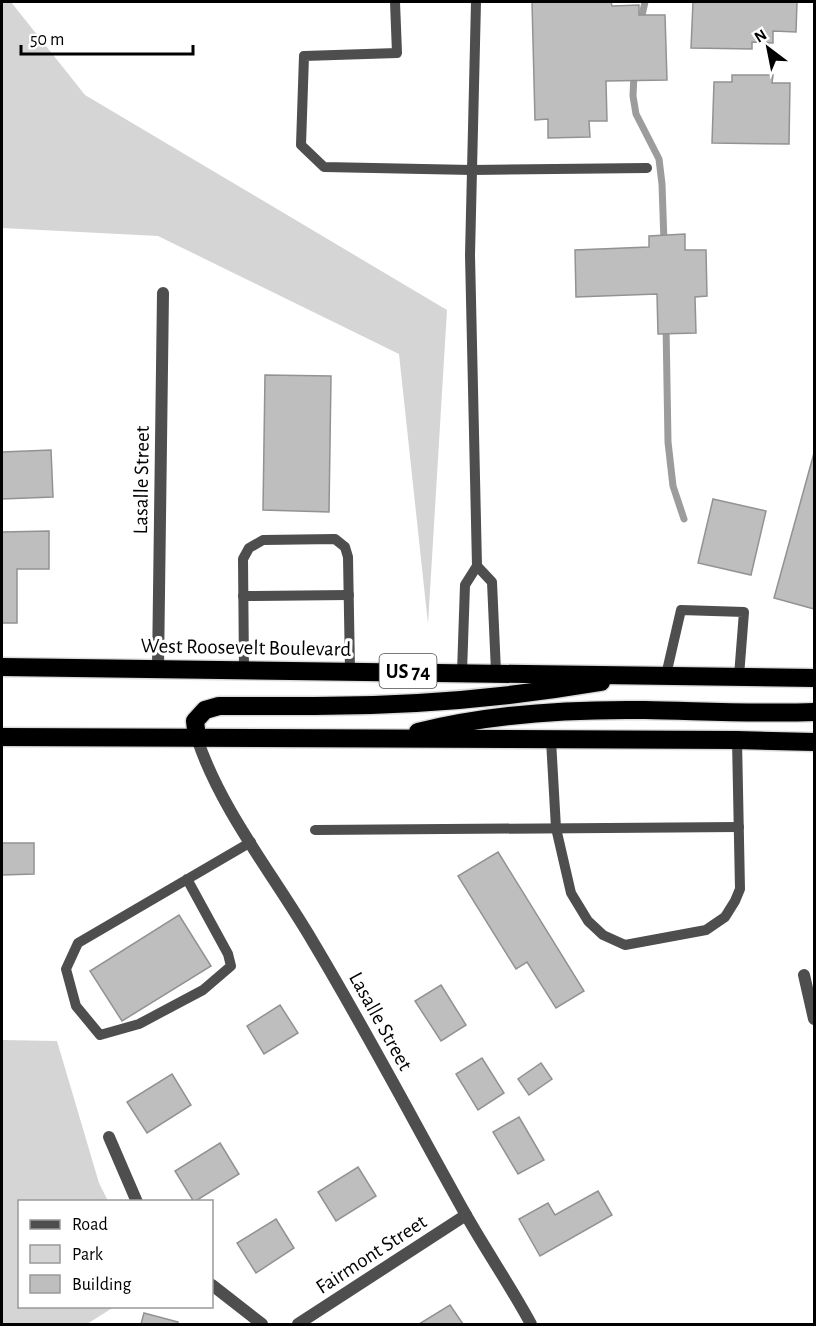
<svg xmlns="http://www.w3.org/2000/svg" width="816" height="1326" font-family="'Alegreya Sans',sans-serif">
  <rect width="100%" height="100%" fill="#fff"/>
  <!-- green -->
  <g fill="#d5d5d5">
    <path d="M2,2h9l74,93 362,215 -19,314 -29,-270 -241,-118 -156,-8z"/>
    <path d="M2,1040l55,1 42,142 9,18 -88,1v104l94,1 -27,17h-85z"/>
  </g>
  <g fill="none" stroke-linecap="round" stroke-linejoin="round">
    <!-- stream -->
    <g stroke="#9c9c9c" stroke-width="7">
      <path d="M640,24l5,-22"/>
      <path d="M634,74l-1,22 3,18 23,45 3,25 2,58"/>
      <path d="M666,325l2,117 5,44 11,33"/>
    </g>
  </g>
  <!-- building -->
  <g fill="#bebebe" stroke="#929292" stroke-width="1.5">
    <path d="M532,2h79l1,4 27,-1v10h26l2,65 -61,1 1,40h-18l1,16 -42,1v-19l-13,1z"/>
    <path d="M693,2h104l-1,30 -23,-1v12l-21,-1v7l-61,-1z"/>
    <path d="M732,75h41l-1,8h18l-1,61 -77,-1 2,-61h18z"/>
    <path d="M685,234v16h21l1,46 -12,1 1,36 -38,1 -1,-40 -81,3 -1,-47 74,-3v-11z"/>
    <path d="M265,375l66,1 -2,136 -66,-2z"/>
    <path d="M51,450l2,47 -51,2v-47z"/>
    <path d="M814,453v156l-40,-11z"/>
    <path d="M713,499l53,12 -15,64 -53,-12z"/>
    <path d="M49,531v38h-32v54h-15v-91z"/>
    <path d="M2,843h32v31l-32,1z"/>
    <path d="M498,852l86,139 -28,17 -29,-46 -11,7 -58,-93z"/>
    <path d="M179,915l32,51 -89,55 -32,-50z"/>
    <path d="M441,985l25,40 -25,16 -26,-40z"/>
    <path d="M280,1005l18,28 -34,21 -17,-28z"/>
    <path d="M482,1058l22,35 -26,17 -22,-36z"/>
    <path d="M541,1063l11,16 -23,16 -11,-16z"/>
    <path d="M172,1074l19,31 -44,28 -20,-31z"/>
    <path d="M519,1117l25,43 -26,14 -25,-42z"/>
    <path d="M220,1143l19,31 -45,28 -19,-31z"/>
    <path d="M358,1167l18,29 -40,25 -18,-29z"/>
    <path d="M598,1191l14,24 -72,41 -21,-37 29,-16 7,12z"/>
    <path d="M276,1219l18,29 -38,25 -19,-30z"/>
    <path d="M450,1305l13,19h-44z"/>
    <path d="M144,1313l34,9 -1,2h-36z"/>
  </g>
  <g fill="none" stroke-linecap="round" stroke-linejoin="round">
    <defs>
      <g id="highway">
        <path d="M2,667l812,11"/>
        <path d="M418,732c72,-18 153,-23 227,-22 56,1 113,4 169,2"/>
        <path d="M2,737l735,3 77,2"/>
        <path d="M197,738l-2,-17 10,-11 14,-4c32,0 64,0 96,0 95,0 192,-8 286,-24"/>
      </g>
    </defs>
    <!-- highway casing -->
    <use href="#highway" stroke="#dbdbdb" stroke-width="21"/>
    <!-- lane -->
    <g stroke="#4e4e4e" stroke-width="10">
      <path d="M395,2l2,51 -93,3 -3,89 23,22 148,3 4,-168"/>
      <path d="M477,566l15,16 4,90"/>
      <path d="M243,596l106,-1"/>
      <path d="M244,669l-1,-110 6,-11 14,-8 72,-1 10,8 3,10 2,113"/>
      <path d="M462,672l3,-87 12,-19 -7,-311 2,-85 175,-2"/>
      <path d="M666,675l15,-65 63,2 -5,64"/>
      <path d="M551,740l5,88 15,65 17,28 15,14 22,10 81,-15 19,-13 10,-16 5,-12 -3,-149"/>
      <path d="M315,830l424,-3"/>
      <path d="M187,879l41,75 3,12 -28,24 -64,34 -39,11 -24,-29 -10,-37 12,-26 173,-101"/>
    </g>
    <!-- street -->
    <g stroke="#4e4e4e" stroke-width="12">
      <path d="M158,668l5,-375"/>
      <path d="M197,738c23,71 78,139 116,204 54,90 102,182 153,273 21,37 45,72 65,109"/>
      <path d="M804,975l10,44"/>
      <path d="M109,1137l28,65"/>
      <path d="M212,1285l50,39"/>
      <path d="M298,1324l168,-109"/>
    </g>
    <!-- highway -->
    <use href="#highway" stroke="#000" stroke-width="18"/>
  </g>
  <g text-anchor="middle" stroke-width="6" stroke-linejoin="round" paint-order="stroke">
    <!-- shield labels -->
    <rect fill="#fff" stroke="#4c4c4c" stroke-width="1.5" x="379.5" y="654" width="57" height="34" rx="4.5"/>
    <g font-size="20" font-weight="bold" fill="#000">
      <text x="408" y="678">US 74</text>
    </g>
    <!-- street labels -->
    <g font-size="21" fill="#000" stroke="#fff">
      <text transform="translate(141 480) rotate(-89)" y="7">Lasalle Street</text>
      <text transform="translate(246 647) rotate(1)" y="7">West Roosevelt Boulevard</text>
      <text transform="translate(381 1021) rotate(61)" y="7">Lasalle Street</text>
      <text transform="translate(371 1254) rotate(-33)" y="7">Fairmont Street</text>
    </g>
  </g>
  <!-- border -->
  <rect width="816" height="1326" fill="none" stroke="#000000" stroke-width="6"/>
  <!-- legend -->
  <rect x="18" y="1200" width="195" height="108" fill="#ffffff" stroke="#999999" stroke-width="1.5"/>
  <rect x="30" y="1220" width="30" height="9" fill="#4e4e4e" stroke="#999999" stroke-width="1.5"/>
  <text x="72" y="1230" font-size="18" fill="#000000">Road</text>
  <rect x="30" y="1245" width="30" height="18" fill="#d5d5d5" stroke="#999999" stroke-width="1.5"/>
  <text x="72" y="1260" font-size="18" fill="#000000">Park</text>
  <rect x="30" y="1275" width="30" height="18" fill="#bebebe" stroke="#999999" stroke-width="1.5"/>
  <text x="72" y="1290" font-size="18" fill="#000000">Building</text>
  <!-- north arrow -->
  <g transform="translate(768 48) rotate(328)" stroke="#ffffff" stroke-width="4.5" paint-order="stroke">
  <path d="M0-4.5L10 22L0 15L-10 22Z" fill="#000000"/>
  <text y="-9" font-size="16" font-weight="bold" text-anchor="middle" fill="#000000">N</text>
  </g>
  <!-- scale -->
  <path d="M21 45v9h172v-9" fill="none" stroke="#000000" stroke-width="3"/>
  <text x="30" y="45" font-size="18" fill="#000000" stroke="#ffffff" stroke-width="4.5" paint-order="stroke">50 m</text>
</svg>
